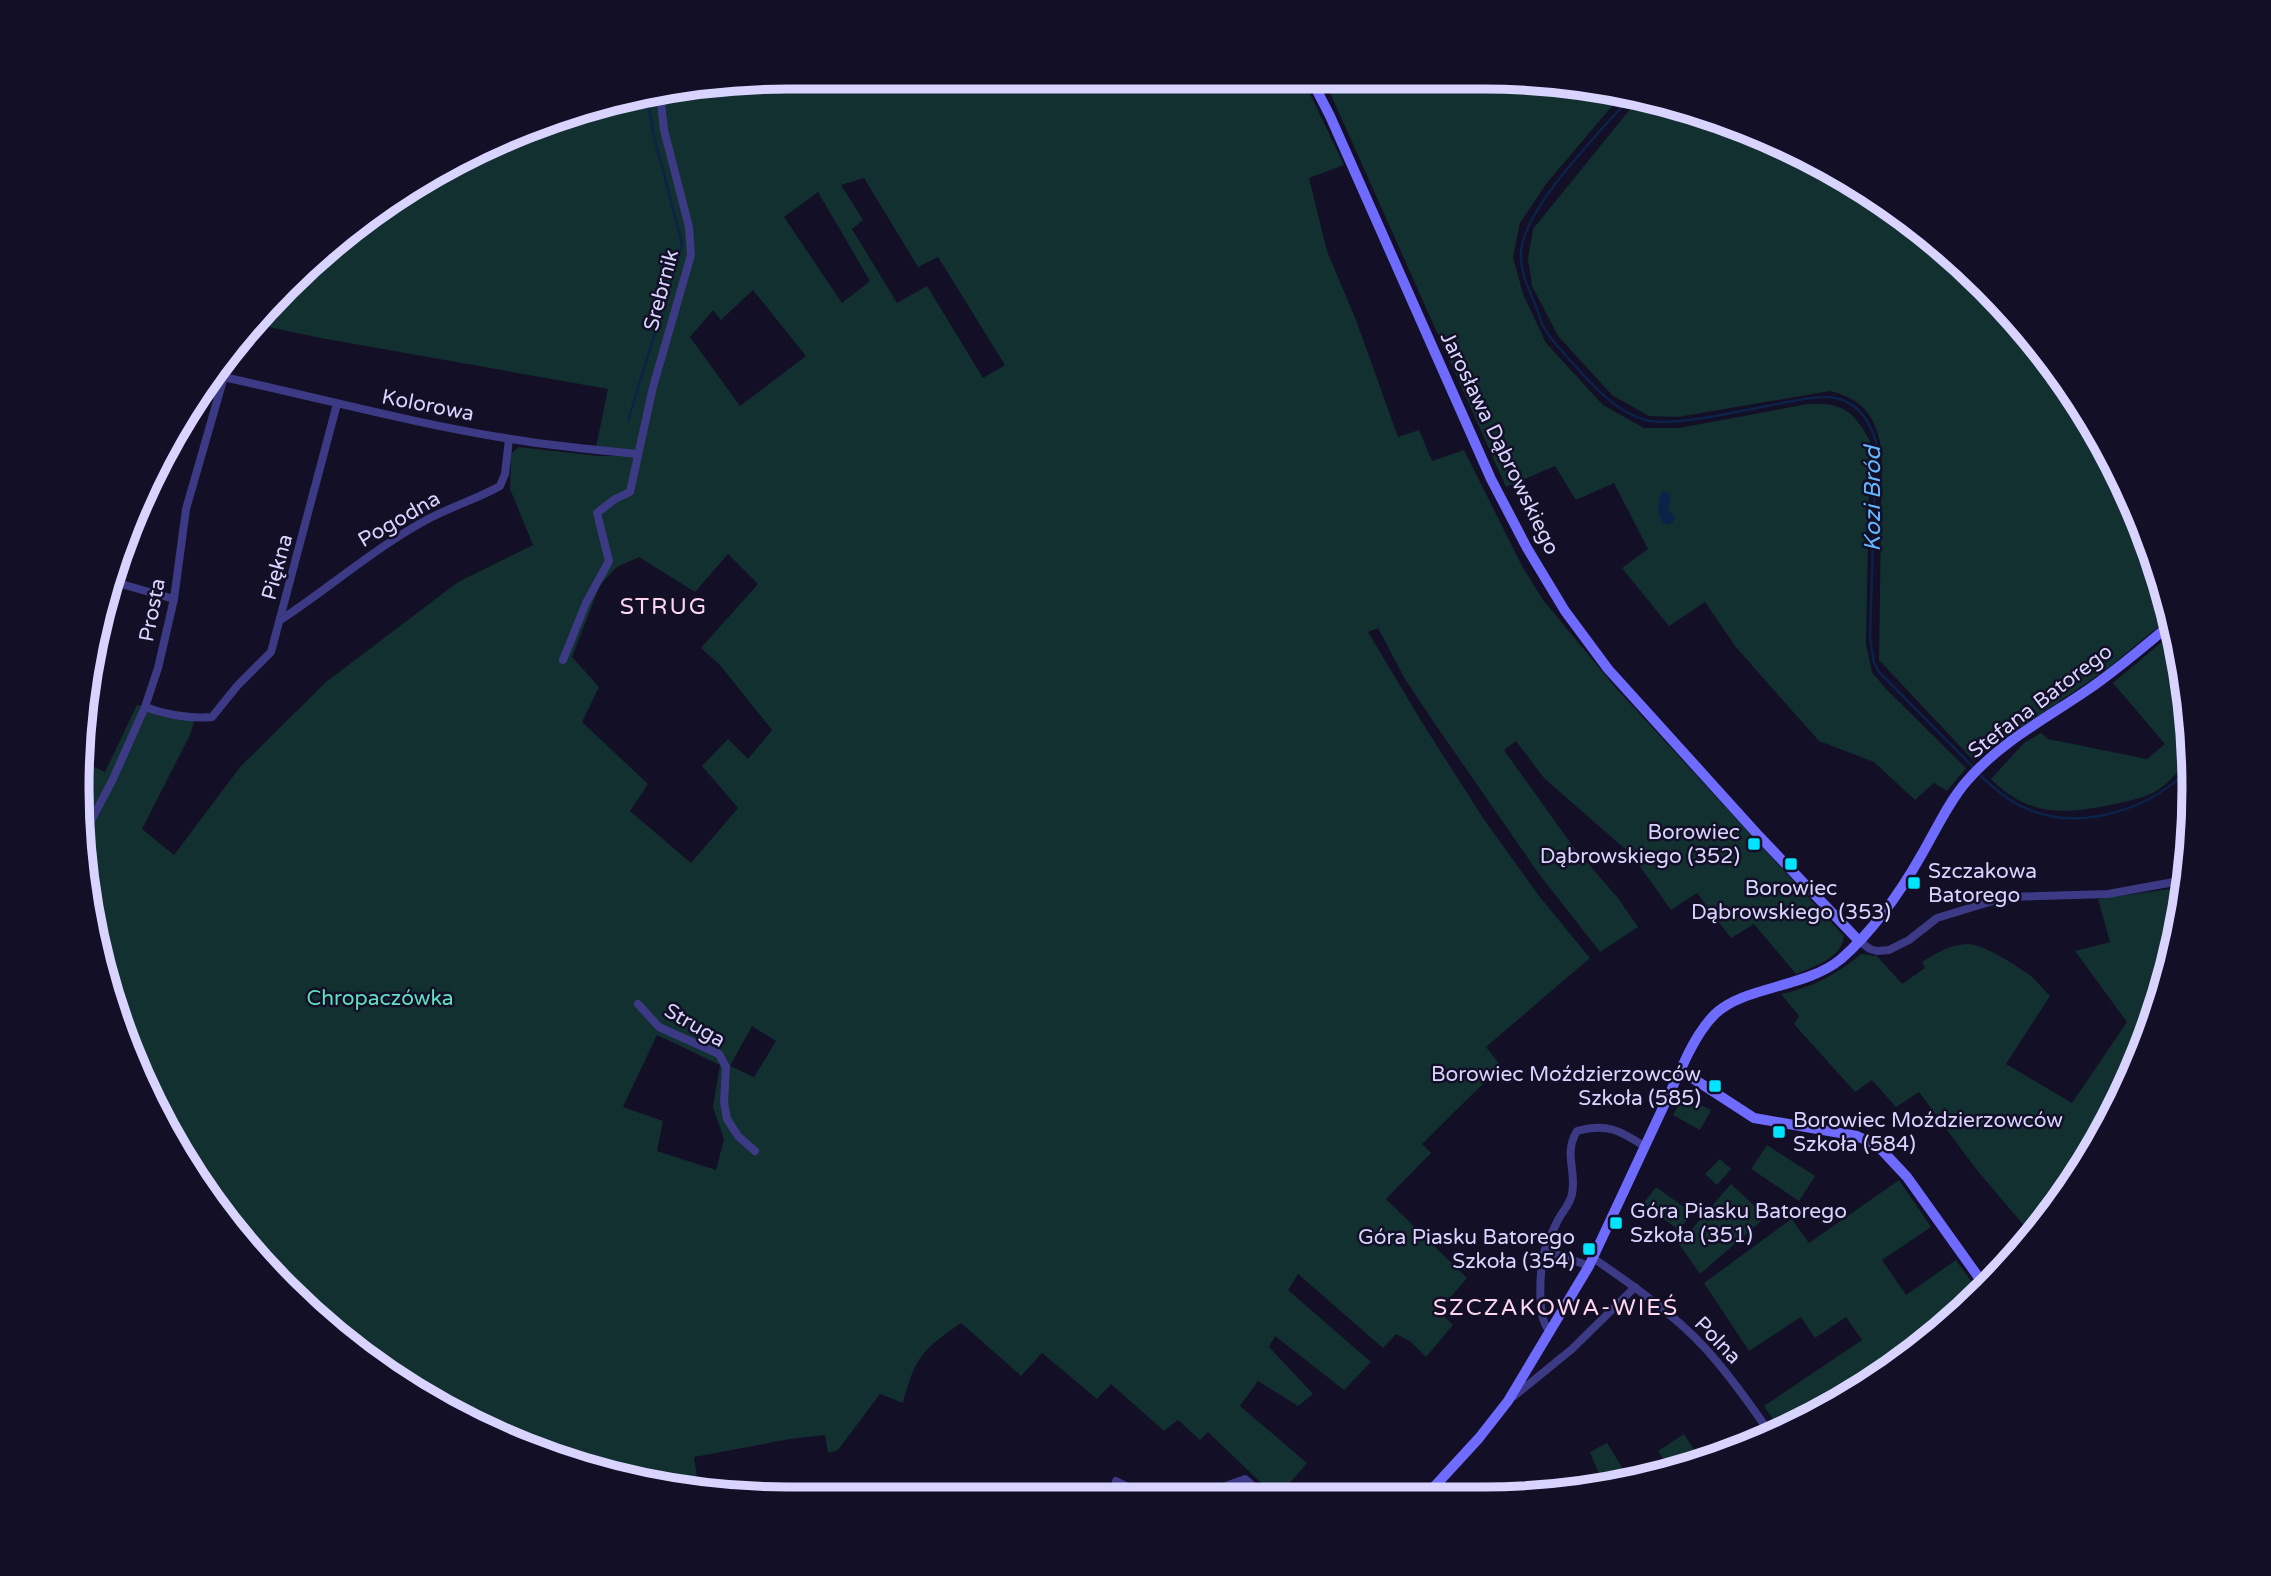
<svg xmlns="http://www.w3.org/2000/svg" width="2271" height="1576" font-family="'Varela Round',sans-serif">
  <rect width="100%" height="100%" fill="#130f26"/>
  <!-- green -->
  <g fill="#12302f" fill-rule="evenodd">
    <path d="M788,77h514l42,88 -35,13 18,73 29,69 42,117 21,-7 13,31 32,-11 58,116 21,34 73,88 228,248c-2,22 -31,31 -48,38l-42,-50 -23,14 -34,-45 -26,17 -39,-55 -88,-77 -28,-37 -12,9 68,95 46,53 20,29 -38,25 -61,-78 -104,-150 -30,-45 -27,-51 -10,4 52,87 63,99 56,78 51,62 -104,89 15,19 -79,78 9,9 -45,46 81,79 -28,33 14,14 -27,32 -15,-15 -15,-8 -13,14 -85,-74 -10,16 83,72 -27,28 -69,-54 -6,11 44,47 -15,12 -40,-25 -18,25 67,57 -30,35 -69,-66 -8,8 -22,-20 -14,11 -53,-47 -14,15 -55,-46 -21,23 -60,-53c-40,28 -45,33 -58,80l-23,-9 -42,56 -10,3 -3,-18 -35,4 -96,18 5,33 -50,-5 -133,-40 -123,-66 -108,-89 -88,-107 -46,-80 -60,-177 -14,-138 2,-28 26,12 32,-67 60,9 -8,23 -47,92 32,26 66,-88 86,-85 132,-100 75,-37 -23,-56 1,-35 7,-7 81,9h23l-26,-9 12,-58 -287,-51 -67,-14 21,-23 118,-104 81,-47 130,-49zM864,178l54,89 20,-10 67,108 -22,13 -56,-92 -30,17 -45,-74 11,-9 -22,-35zM818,192l52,89 -28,22 -58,-86zM753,290l53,66 -66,50 -50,-69 23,-27 8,10zM728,554l30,30 -57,64 19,17 52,65 -24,29 -20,-20 -26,27 36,42 -47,55 -61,-52 18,-27 -66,-62 17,-35 -27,-30 28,-72 17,-18 22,-10 56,35zM752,1026l24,15 -22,36 -24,-11zM657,1035l63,30 -7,42 11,32 -8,31 -59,-19 6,-30 -40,-14z"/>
    <path d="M1323,77h160l141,15 -78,92 -26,39 -7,34 10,37 23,49 57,62 41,23h35l129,-24c34,-2 46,7 62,37l-4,203 6,28 15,18 79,78 -19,23 -13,-8 -19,17 -41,-38 -55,-21 -84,-95 -30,-44 -36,24 -47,-58 26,-19 -34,-66 -38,17 -21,-34 -49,21z"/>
    <path d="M1640,97l158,54 118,73 70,62 88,107 66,123 30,101 -63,52 -134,91 -94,-100 3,-208c-6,-35 -17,-52 -52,-61l-152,26 -29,-1 -37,-21 -54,-59 -26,-50 -4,-27 5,-30z"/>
    <path d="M2175,631l5,19 11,108c-12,11 -21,25 -35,33 -11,7 -28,10 -41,13 -48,10 -86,14 -124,-25l33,-36 17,-10 7,6 99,20 18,-15 -52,-61z"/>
    <path d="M2184,887l-4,40 -40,133 -66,123 -42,52 -56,-66 -57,-77 -23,15 -24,-27 -17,12 -61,-68 5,-8 -18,-22c30,-6 57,-20 80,-40l16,2 25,28 23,-16 -3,-6c13,-8 29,-18 46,-18 15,0 51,23 63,32 7,6 13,14 19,20l-44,68 66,39 55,-81 -52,-71 35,-9 -12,-43z"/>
    <path d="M1683,1097l28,13 -11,20 -27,-15z"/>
    <path d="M1767,1145l48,31 -16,25 -48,-32z"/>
    <path d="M1720,1159l11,10 -14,16 -12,-11z"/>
    <path d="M1899,1180l32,47 -49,33 24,35 50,-35 25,35 -65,57 -118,73 -17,6 -17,-25 98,-66 -16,-23 -31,21 -14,-21 -52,34 -45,-68 97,-71 -8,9 16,22z"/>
    <path d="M1731,1184l35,33 -66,57 -21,-30z"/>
    <path d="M1656,1187l36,26 -13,17 -36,-26z"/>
    <path d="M1684,1434l16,25 -30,10 -12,-18z"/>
    <path d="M1607,1443l24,39 -10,3 -38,4 -3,-5 19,-10 -9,-22z"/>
  </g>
  <!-- water -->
  <path fill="#0c2248" d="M1664,491l7,4 -3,16 8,7 -6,7 -7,-2c-6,-9 -7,-26 1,-32z"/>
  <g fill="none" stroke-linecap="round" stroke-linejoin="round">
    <!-- stream -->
    <g stroke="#0c2248" stroke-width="2.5">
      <path d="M1633,94c-31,37 -110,113 -112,159 -1,21 9,38 16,56 2,5 3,10 5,15 6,13 17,24 26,34 22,24 45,53 78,62 30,8 112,-13 147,-19 16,-3 36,-7 52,0 18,8 26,24 31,41l-6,196 4,25 5,9 95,96"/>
      <path d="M628,421l54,-177 -29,-112 -6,-36"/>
      <path d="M1978,773c14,14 29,27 47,35 56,25 127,1 167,-42"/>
    </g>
    <!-- street -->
    <g stroke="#3d3a85" stroke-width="8">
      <path d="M227,356l47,-54"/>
      <path d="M214,375c99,21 196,48 297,64 42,7 84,11 127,15"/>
      <path d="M114,582l60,17"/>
      <path d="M282,619c50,-33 95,-73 148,-101 23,-12 47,-19 70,-32l5,-12 4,-35"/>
      <path d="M563,660l23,-57 23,-42 -12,-48 18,-14 15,-7 23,-105 38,-132 -2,-28 -25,-97 -4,-36"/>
      <path d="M145,707c22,8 44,12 67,10l26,-32 33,-33 66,-248"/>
      <path d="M82,838l31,-59 32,-72 13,-39 16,-69 12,-90 38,-132"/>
      <path d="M1859,941l11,8 7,2 12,-1 20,-10 28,-22 69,-21 102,-3 77,-14"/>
      <path d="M638,1004l21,23 60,27 7,13 -2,35 3,17 11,17 17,15"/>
      <path d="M1545,1250l44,16"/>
      <path d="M1593,1258c38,26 82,57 113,91 24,27 45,56 65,86"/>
      <path d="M1549,1330c-12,-11 -9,-56 -6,-73 2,-11 9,-24 14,-35 4,-9 13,-17 15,-28 5,-24 -9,-40 5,-63 30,-8 42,-1 67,15"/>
      <path d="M1513,1397l59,-48 63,-62"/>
      <path d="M1116,1481l37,18"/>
      <path d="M1190,1499l55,-20 23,20"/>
    </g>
    <!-- secondary -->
    <g stroke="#6f6bff" stroke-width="10">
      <path d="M1310,77l20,39 161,363 36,69 38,63 43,58 151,167 100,105"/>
      <path d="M1680,1070l74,48 103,18 21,10 29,31 80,112"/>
      <path d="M1423,1499l56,-61 29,-37 81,-135 99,-212c7,-14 15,-28 27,-40 29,-28 91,-26 126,-55 32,-28 60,-68 81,-105 14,-24 26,-51 44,-72 34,-40 81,-64 123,-93 29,-20 56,-43 83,-66"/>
    </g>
  </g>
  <!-- markers -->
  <g fill="#00e5ff" stroke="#130f26" stroke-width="2.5">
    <rect x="1747" y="837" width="14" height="14" rx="3.5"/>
    <rect x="1784" y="857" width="14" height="14" rx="3.5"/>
    <rect x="1907" y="876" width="14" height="14" rx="3.5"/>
    <rect x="1708" y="1079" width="14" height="14" rx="3.5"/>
    <rect x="1772" y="1125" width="14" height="14" rx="3.5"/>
    <rect x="1609" y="1216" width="14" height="14" rx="3.5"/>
    <rect x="1582" y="1242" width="14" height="14" rx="3.5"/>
  </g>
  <g text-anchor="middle" stroke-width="5" stroke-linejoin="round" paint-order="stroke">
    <!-- street labels -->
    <g font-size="21" fill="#d9d4ff" stroke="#130f26">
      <text transform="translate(661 290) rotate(-75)" y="7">Srebrnik</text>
      <text transform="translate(428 405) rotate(11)" y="7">Kolorowa</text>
      <text transform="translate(1500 443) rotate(64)" y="7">Jarosława Dąbrowskiego</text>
      <text transform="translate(399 519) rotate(-30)" y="7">Pogodna</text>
      <text transform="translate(277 567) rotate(-75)" y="7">Piękna</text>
      <text transform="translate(152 610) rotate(-79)" y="7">Prosta</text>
      <text transform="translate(2040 701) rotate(-37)" y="7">Stefana Batorego</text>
      <text transform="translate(695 1025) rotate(30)" y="7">Struga</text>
      <text transform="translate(1718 1340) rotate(46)" y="7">Polna</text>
    </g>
    <!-- poi labels -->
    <g font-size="21" fill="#d9d4ff" stroke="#130f26" text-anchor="end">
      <text x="1740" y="839">Borowiec<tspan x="1740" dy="24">Dąbrowskiego (352)</tspan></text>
      <text x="1928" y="878" text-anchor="start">Szczakowa<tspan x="1928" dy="24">Batorego</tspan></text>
      <text x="1791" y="895" text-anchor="middle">Borowiec<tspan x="1791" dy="24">Dąbrowskiego (353)</tspan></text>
      <text x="1701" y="1081">Borowiec Moździerzowców<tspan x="1701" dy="24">Szkoła (585)</tspan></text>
      <text x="1793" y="1127" text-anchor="start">Borowiec Moździerzowców<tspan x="1793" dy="24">Szkoła (584)</tspan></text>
      <text x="1630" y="1218" text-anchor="start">Góra Piasku Batorego<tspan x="1630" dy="24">Szkoła (351)</tspan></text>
      <text x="1575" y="1244">Góra Piasku Batorego<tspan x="1575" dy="24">Szkoła (354)</tspan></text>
    </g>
    <!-- park labels -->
    <g font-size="21" fill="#5fe0c0" stroke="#130f26">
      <text x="380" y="1005">Chropaczówka</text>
    </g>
    <!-- water labels -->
    <g font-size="23" font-style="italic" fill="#62b6ff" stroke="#130f26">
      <text transform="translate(1872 499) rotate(-90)" y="8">Kozi Bród</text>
    </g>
    <!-- neighbourhood labels -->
    <g font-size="23" letter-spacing="2" fill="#ffd6f0" stroke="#130f26">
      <text x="664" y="614">STRUG</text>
      <text x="1556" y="1315">SZCZAKOWA-WIEŚ</text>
    </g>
  </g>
  <!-- crop -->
  <path d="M0 0H2271V1576H0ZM788 89H1483A699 699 0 0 1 2182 788V788A699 699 0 0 1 1483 1487H788A699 699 0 0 1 89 788V788A699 699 0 0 1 788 89Z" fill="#130f26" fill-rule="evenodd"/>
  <path fill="none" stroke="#d9d4ff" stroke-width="9" d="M788 89H1483A699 699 0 0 1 2182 788V788A699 699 0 0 1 1483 1487H788A699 699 0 0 1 89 788V788A699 699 0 0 1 788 89Z"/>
</svg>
